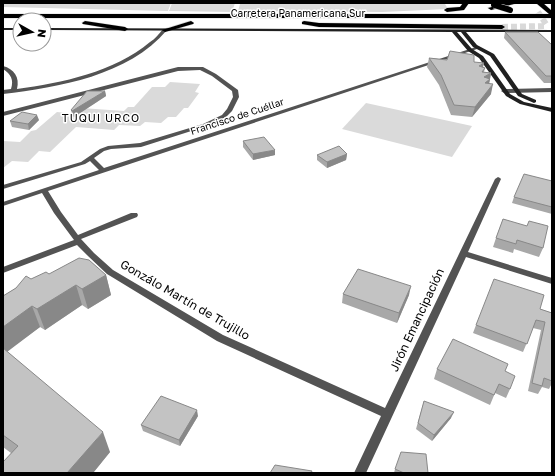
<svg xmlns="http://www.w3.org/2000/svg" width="555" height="476" font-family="'Golos Text',sans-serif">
  <rect width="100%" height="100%" fill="#fff"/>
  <!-- green -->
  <g fill="#dadada">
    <path d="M3,3h168l-3,8 -165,-4z"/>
    <path d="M172,3h63l-3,9 -63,-1z"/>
    <path d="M240,4h205l3,5 -66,3 -144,-1z"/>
    <path d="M170,82l30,2 -5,8 4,1 -11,15h-4l-8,9h-8l-7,6 -16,-1 -5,4 -21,-1 -5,5 -38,-3 -26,25 -11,-1 -11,11 -16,-1 -9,7v-27l17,1 11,-11 5,-1 21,-18 18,2 6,-6 43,3 4,-4h6l18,-20h13z"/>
    <path d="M366,103l106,23 -20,31 -110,-28z"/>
  </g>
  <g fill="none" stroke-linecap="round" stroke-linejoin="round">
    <!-- highway-tunnel -->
    <path stroke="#d9d9d9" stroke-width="6" stroke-dasharray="6 3" stroke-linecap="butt" d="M502,27l42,-1 2,-2 -8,-12"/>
    <defs>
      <g id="highway">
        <path d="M463,3h6l-5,7 -17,2 -3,-2 3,-2 13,-1z"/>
        <path d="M507,3h11l-27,7 -3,-2z"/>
        <path d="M536,3h7l9,8v7h-549v-4h546z"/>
        <path d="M85,21l40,6 3,2 -3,2 -42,-7 -1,-1z"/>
        <path d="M191,21l3,2 -1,1 -28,8 -3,-2z"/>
        <path d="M304,21l15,2 183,2 3,2 -3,2 -183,-2 -17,-3v-2z"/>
      </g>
    </defs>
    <!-- highway casing -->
    <use href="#highway" stroke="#dbdbdb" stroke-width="1"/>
    <!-- street -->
    <g fill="#535353" fill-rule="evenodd">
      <path d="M163,29l4,1c-39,46 -108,57 -164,64v-4l8,-1c3,-9 0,-15 -8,-20v-3c11,3 17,11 14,23 45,-6 97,-17 133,-47 5,-3 9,-8 13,-13z"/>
      <path d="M476,47l4,1 -432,143 13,21 17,23 53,-22h6l1,2 -1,2 -56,22 13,14 19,17 110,65 162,73 110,-229 3,-2 2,1 1,1 -33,73 84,26v6l-86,-27 -100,216h-12l27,-57 -164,-75 -110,-67 -19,-18 -11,-11 -74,28v-6l71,-27 -20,-27 -12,-20 -39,13v-4l96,-32 -9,-9 -5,3 -82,25v-4l78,-23 19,-13 8,-3 32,-3 63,-19 19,-9 5,-6 6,-12 -1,-6 -20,-15 -12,-6 -22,1 -175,45v-4l175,-45h25l13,7 22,16 1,7 -7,14 -6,6 -19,9 -66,21 -30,2 -7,2 -10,7 10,10z"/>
      <path d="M552,88v4l-48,1 -3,-2 3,-2z"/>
    </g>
    <!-- secondary -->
    <g fill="#202020" fill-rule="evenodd">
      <rect x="3" y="28" width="17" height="2"/>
      <path d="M44,28l508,2v2h-86l11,13 17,9 28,40 14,6v2l-2,1 -16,-7 -28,-40 -17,-9 -12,-15h-4l15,17 11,7 27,38 14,8 28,6v4l-32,-8 -14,-8 -27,-38 -11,-7 -16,-19 -408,-2z"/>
    </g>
    <!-- highway -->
    <use href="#highway" fill="#000" fill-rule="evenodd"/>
    <defs>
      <path id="highway-bridge" d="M494,5l16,5"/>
    </defs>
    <!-- highway-bridge casing -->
    <use href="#highway-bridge" stroke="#dbdbdb" stroke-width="7" stroke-linecap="butt"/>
    <!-- highway-bridge -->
    <use href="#highway-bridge" stroke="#000" stroke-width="6"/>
  </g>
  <!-- wall -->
  <g fill="#a8a8a8">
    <path d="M505,32l47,13v38h-8l-40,-45z"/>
    <path d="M429,58l45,4 9,5 2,1 -1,4 7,1 -2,11 2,10 -19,23 -21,-2 -12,-30 -12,-18z"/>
    <path d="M105,91l1,5 -32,21 -2,-2 -1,-5z"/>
    <path d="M39,120l-10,10 -17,-3 -2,-6z"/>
    <path d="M243,141l32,14 -22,5 -10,-13z"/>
    <path d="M347,154l-1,6 -19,8 -10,-8v-5z"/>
    <path d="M552,181v33l-40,-11 2,-6z"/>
    <path d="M503,219l40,29 -4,9 -25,-8 -1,4 -20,-6 3,-9z"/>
    <path d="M49,274l57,1 5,20 -23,14 -6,-4 -37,25 -5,-3 -33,24 103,101 -17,21h-90l8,-20 -8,-6v-151l28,-17z"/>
    <path d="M343,294l66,1 -12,28 -55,-20z"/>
    <path d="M540,309l12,4v70l-3,6 -7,-2 -4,7 -10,-3 13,-61 -8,-2 -10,24 -50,-19 3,-8z"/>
    <path d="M437,369l68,2 5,18 -4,9 -11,-5 -5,12 -56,-26z"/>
    <path d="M424,401l27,17 -19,23 -16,-12z"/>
    <path d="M198,416l-18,30 -37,-15 -2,-6z"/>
    <path d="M395,469l33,4h-34z"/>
  </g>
  <!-- shaded-wall -->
  <g fill="#888">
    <path d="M484,63l-2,9 -3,-6z"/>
    <path d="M491,73l-1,6 -2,10 -4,-12z"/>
    <path d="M493,84l-2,10 -19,23 3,-10z"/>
    <path d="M105,91l1,5 -32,21 -2,-6z"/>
    <path d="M37,115l2,5 -10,10 -1,-6z"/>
    <path d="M275,150v5l-22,5v-6z"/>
    <path d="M347,154l-1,6 -19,8v-6z"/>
    <path d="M106,275l5,20 -23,14 -6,-20z"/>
    <path d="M76,285l6,20 -37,25 -8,-21z"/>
    <path d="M411,286l-2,9 -12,28 2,-10z"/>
    <path d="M32,306l8,21 -37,28v-28z"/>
    <path d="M197,410l1,6 -18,30 -1,-6z"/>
    <path d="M454,412l-3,6 -19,23 2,-6z"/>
    <path d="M103,432l7,20 -17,21h-26z"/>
  </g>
  <!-- building -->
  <g fill="#c3c3c3" stroke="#888">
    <path d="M505,32h33l14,13v31h-6z"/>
    <path d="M450,51l24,4v7l10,1 -5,3 6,2 -3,4 9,1 -7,4 6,2 -5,4 8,1 -18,23 -21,-2 -13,-30 -12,-17 18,2z"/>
    <path d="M87,91h18l-33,20 -1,-1z"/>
    <path d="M22,112l15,3 -9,9 -18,-3z"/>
    <path d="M264,137l11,13 -22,4 -10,-13z"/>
    <path d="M339,146l8,8 -20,8 -10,-7z"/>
    <path d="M524,174l28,7v26l-38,-10z"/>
    <path d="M503,219l24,7 2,-5 19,5 -5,22 -26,-8 -1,4 -20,-6z"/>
    <path d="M79,258l10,2 17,15 -24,14 -6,-4 -39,24 -5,-3 -29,21v-31l13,-8 10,-12 5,3 15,-7 3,2z"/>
    <path d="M358,269l53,17 -12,27 -56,-19z"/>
    <path d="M494,279l50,16 -4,14 12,4v68l-8,-3 -2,8 -10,-3 13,-61 -9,-2 -9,24 -51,-19z"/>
    <path d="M453,339l55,25 -3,7 10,5 -5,13 -11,-5 -5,11 -57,-26z"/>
    <path d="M3,348l100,84 -36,41h-64v-11l15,-16 -15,-11z"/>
    <path d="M161,396l36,14 -18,30 -38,-15z"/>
    <path d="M424,401l30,11 -20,23 -16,-12z"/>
    <path d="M401,452l25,2 2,19h-24l-9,-4z"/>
    <path d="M275,465l37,6 -1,2h-41z"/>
  </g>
  <g text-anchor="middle" stroke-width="3" stroke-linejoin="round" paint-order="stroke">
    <!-- far-street labels -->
    <g font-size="10" fill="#000" stroke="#fff">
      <text x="298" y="17">Carretera Panamericana Sur</text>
      <text transform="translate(237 116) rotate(-18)" y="4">Francisco de Cuéllar</text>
    </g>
    <!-- far-neighbourhood labels -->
    <g font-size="11" letter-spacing="1" fill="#000" stroke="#fff">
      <text x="101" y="122">TUQUI URCO</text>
    </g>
    <!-- street labels -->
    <g font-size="12" fill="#000" stroke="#fff">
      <text transform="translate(185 300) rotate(30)" y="4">Gonzálo Martín de Trujillo</text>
      <text transform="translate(417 320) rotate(-65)" y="4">Jirón Emancipación</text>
    </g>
  </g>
  <!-- border -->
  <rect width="555" height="476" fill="none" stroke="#000000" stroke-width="8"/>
  <!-- north arrow -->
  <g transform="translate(32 32) rotate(98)"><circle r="19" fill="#ffffff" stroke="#999999"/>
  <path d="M0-3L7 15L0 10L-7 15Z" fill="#000000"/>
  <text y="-6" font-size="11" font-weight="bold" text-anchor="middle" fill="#000000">N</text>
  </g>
</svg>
